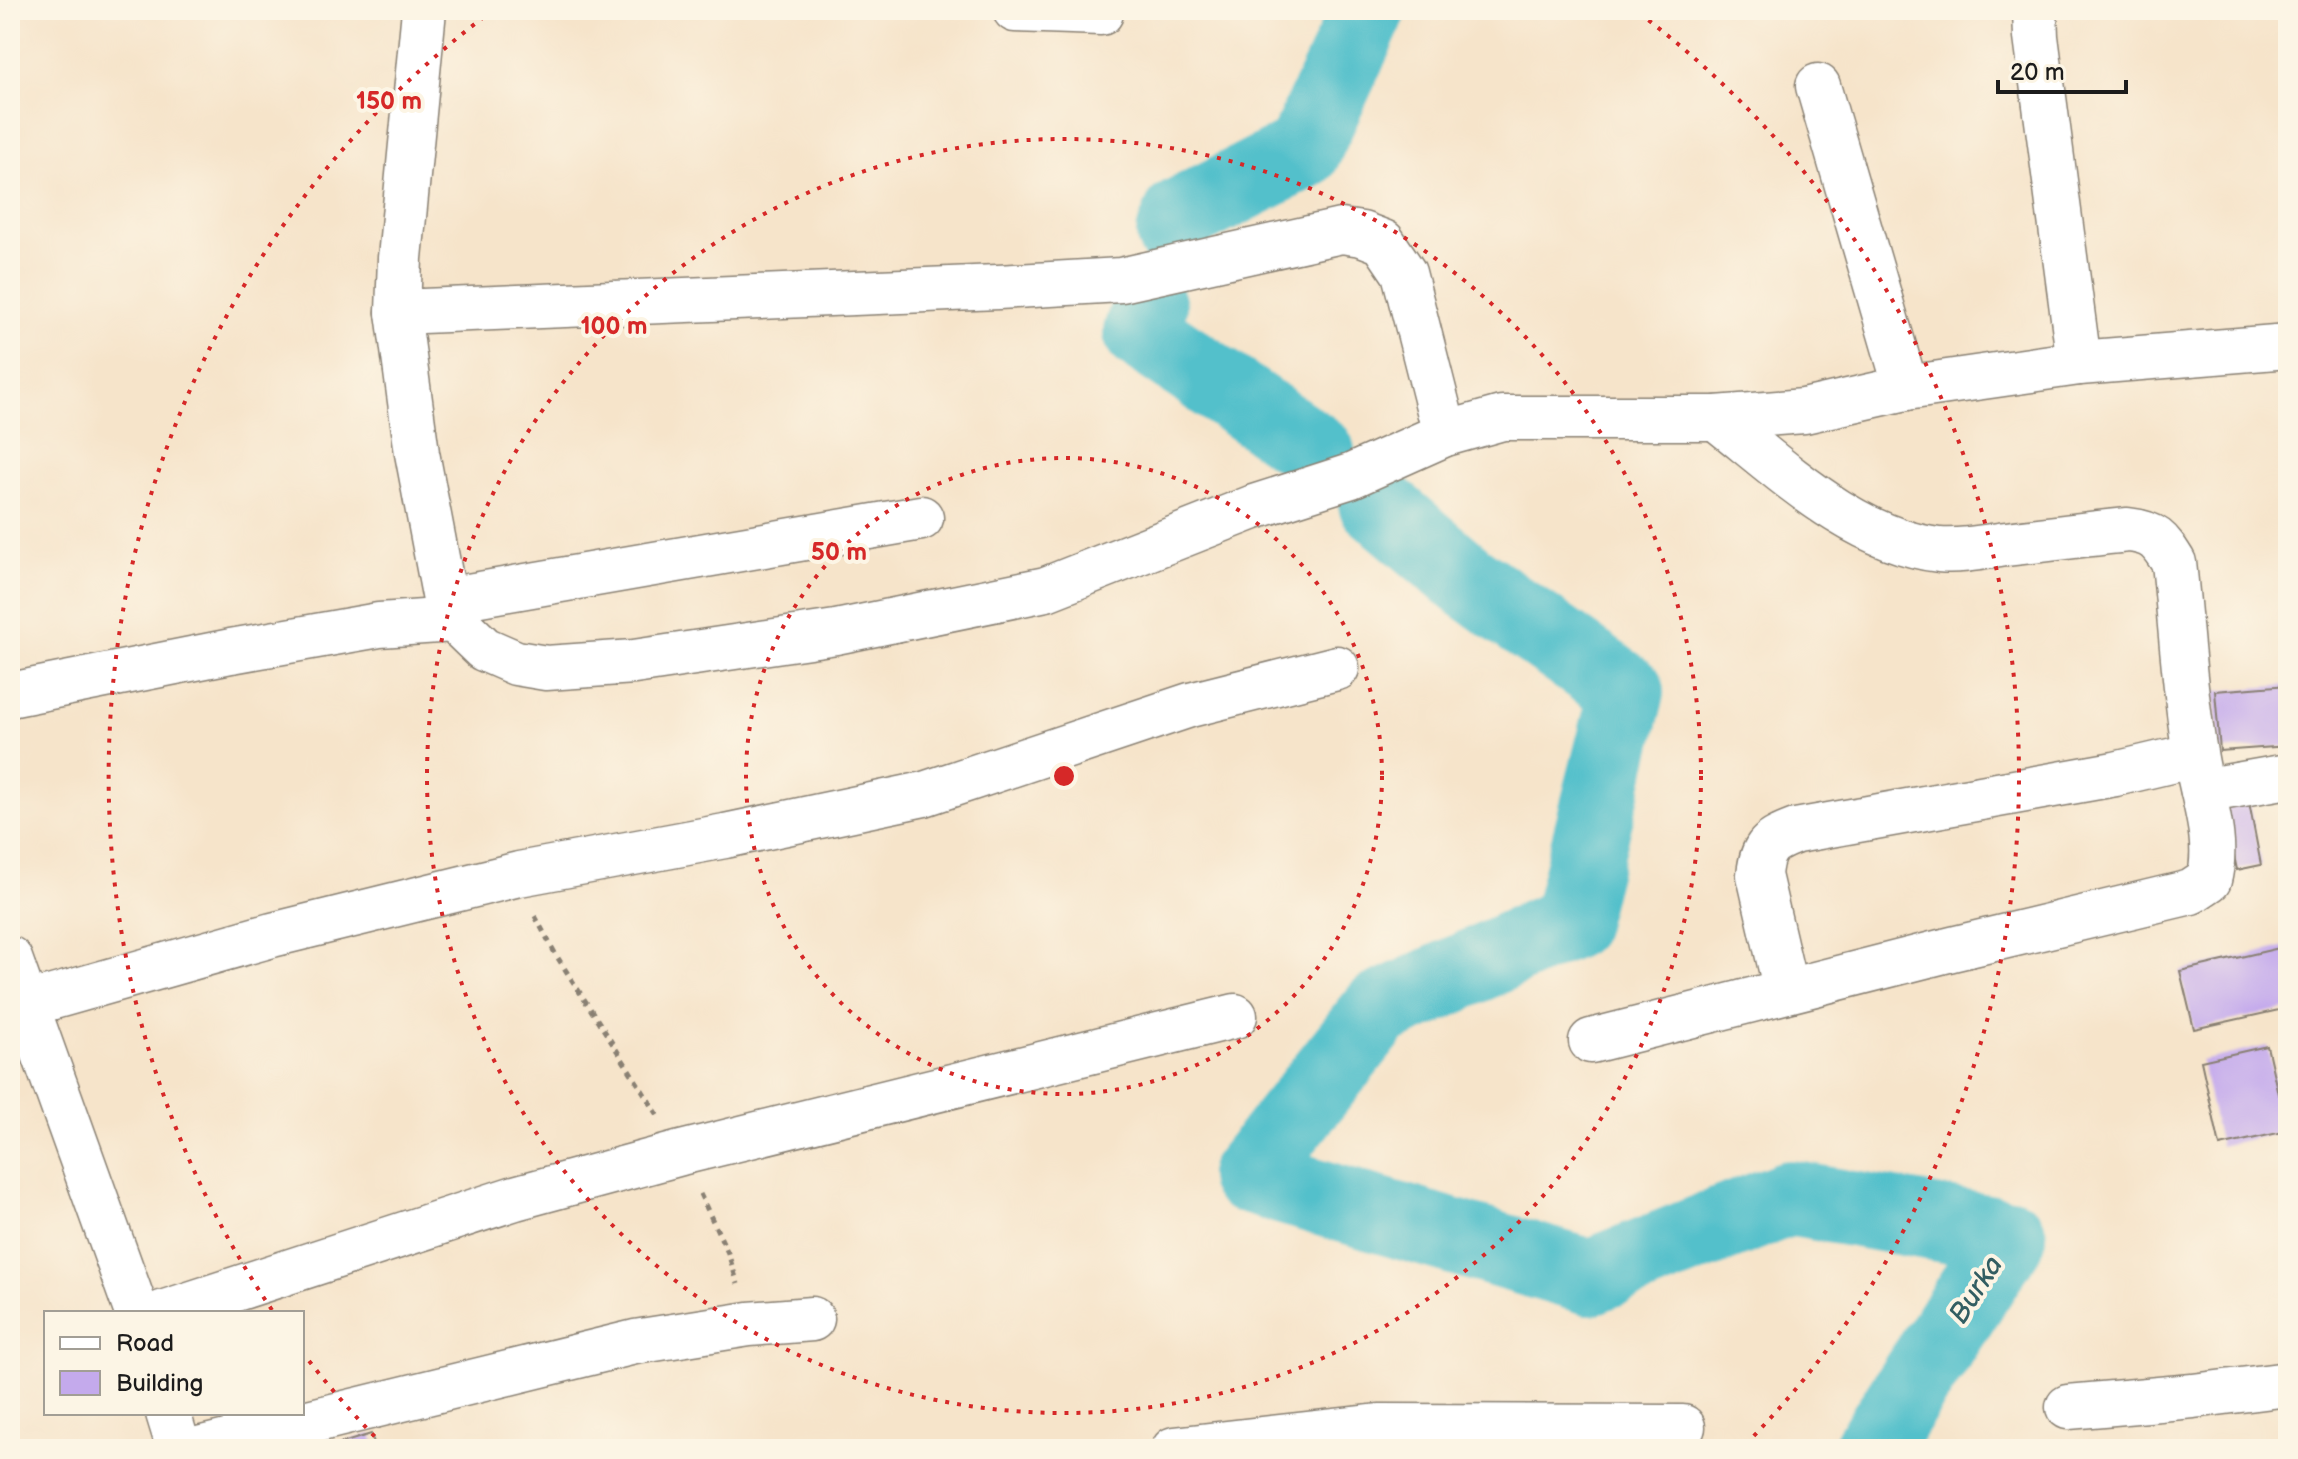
<svg xmlns="http://www.w3.org/2000/svg" width="2298" height="1459" font-family="'Balsamiq Sans',sans-serif">
  <rect width="100%" height="100%" fill="#fcf5e5"/>
  <filter id="ink" filterUnits="userSpaceOnUse"><feTurbulence type="fractalNoise" baseFrequency=".0125" numOctaves="2"/><feDisplacementMap in="SourceGraphic" scale="16" xChannelSelector="R" yChannelSelector="G"/><feConvolveMatrix kernelMatrix="1 2 1 2 8 2 1 2 1" color-interpolation-filters="sRGB"/></filter>
  <filter id="wash" filterUnits="userSpaceOnUse"><feTurbulence type="fractalNoise" baseFrequency=".006" numOctaves="4" result="noise"/><feDisplacementMap in="SourceGraphic" scale="32" xChannelSelector="R" yChannelSelector="G"/><feGaussianBlur stdDeviation="1.8" result="paint"/><feColorMatrix in="noise" values="0 0 0 0 0 0 0 0 0 0 0 0 0 0 0 0 0 1.4 0 .05"/><feComposite in="paint" operator="in"/></filter>
  <g filter="url(#wash)">
    <rect width="100%" height="100%" fill="#f6e4ca"/>
    <g fill="none" stroke-linecap="round" stroke-linejoin="round">
      <!-- river -->
      <g stroke="#53c0cb" stroke-width="76">
        <path d="M1174,234l7,-19 122,-63 65,-142"/>
        <path d="M1149,307l-8,25 176,120"/>
        <path d="M1376,503l91,77 160,112 -58,230 -190,88 -132,166 343,101 199,-79 220,38 -138,213"/>
      </g>
    </g>
    <g id="blocks">
      <!-- building -->
      <g fill="#c4aaec">
        <path d="M2288,685v61l-68,5 -5,-60z"/>
        <path d="M2249,802l12,63 -24,5 -13,-63z"/>
        <path d="M2288,946v62l-94,21 -14,-58z"/>
        <path d="M2267,1046l11,48 10,-3 -1,40 -67,15 -19,-85z"/>
        <path d="M371,1434l5,15h-50v-1z"/>
      </g>
    </g>
  </g>
  <g filter="url(#ink)">
    <use href="#blocks" fill-opacity="0" stroke="#898073" stroke-width="2"/>
    <g fill="none" stroke-linecap="round" stroke-linejoin="round">
      <defs>
        <g id="minor">
          <path d="M424,10l-24,248 -2,54 19,141 28,147 9,20 30,29 32,14 30,5 88,-6 202,-30 210,-43 208,-82 97,-31 94,-42 57,-16h214l88,-7 102,-23 -88,-302"/>
          <path d="M1015,10l86,3"/>
          <path d="M2035,10l1,27 43,326"/>
          <path d="M398,312l600,-25 123,-7 220,-49 21,3 21,8 21,31 41,161"/>
          <path d="M1906,388l173,-25 209,-17"/>
          <path d="M445,600l476,-82"/>
          <path d="M10,695l221,-44 148,-26 75,-5"/>
          <path d="M2203,791l85,-15"/>
          <path d="M10,959l127,354"/>
          <path d="M1786,991l-27,-116c3,-30 11,-34 37,-44l319,-57 80,-19"/>
          <path d="M25,1005l247,-70 247,-61 206,-38 199,-42 266,-89 147,-37"/>
          <path d="M1591,1041l361,-92 239,-57 18,-12c11,-41 -8,-86 -14,-127 -11,-62 -14,-127 -21,-190 -14,-22 -18,-30 -46,-33 -40,4 -81,9 -122,14 -21,3 -45,8 -67,6 -85,-10 -158,-81 -223,-132"/>
          <path d="M162,1313l353,-115 166,-45 554,-137"/>
          <path d="M2068,1407l125,-11 95,-12"/>
          <path d="M168,1413l11,36"/>
          <path d="M198,1449l437,-107 114,-18 63,-5"/>
          <path d="M1174,1449l205,-23 304,1"/>
        </g>
      </defs>
      <!-- minor casing -->
      <use href="#minor" stroke="#898073" stroke-width="47"/>
      <!-- path -->
      <g stroke="#898073" stroke-width="5" stroke-dasharray="6 6" stroke-linecap="butt">
        <path d="M535,916l21,39 102,160"/>
        <path d="M700,1194l28,59 10,31"/>
      </g>
      <!-- minor -->
      <use href="#minor" stroke="#fff" stroke-width="44"/>
    </g>
  </g>
  <!-- distance rings -->
  <g fill="none" stroke="#d62828" stroke-width="4" stroke-dasharray="4 8">
    <circle cx="1064" cy="776" r="318"/>
    <circle cx="1064" cy="776" r="637"/>
    <path d="M383 1445A955 955 0 0 1 306 1357M272 1310A955 955 0 0 1 489 13M1639 13A955 955 0 0 1 1745 1445"/>
  </g>
  <g text-anchor="middle" stroke-width="8" stroke-linejoin="round" paint-order="stroke">
    <!-- water labels -->
    <g font-size="28" font-style="italic" fill="#325e62" stroke="#fcf5e5">
      <text transform="translate(1975 1289) rotate(-57)" y="10">Burka</text>
    </g>
  </g>
  <circle cx="1064" cy="776" r="12" fill="#d62828" stroke="#fcf5e5" stroke-width="4"/>
  <g font-size="24" text-anchor="middle" font-weight="bold" fill="#d62828" stroke="#fcf5e5" stroke-width="8" stroke-linejoin="round" paint-order="stroke">
    <text x="389" y="109">150 m</text>
    <text x="614" y="334">100 m</text>
    <text x="839" y="560">50 m</text>
  </g>
  <!-- margin -->
  <rect width="2298" height="1459" fill="none" stroke="#fcf5e5" stroke-width="40"/>
  <!-- legend -->
  <rect x="44" y="1311" width="260" height="104" fill="#fcf5e5" stroke="#a29e95" stroke-width="2"/>
  <rect x="60" y="1337" width="40" height="12" fill="#ffffff" stroke="#a29e95" stroke-width="2"/>
  <text x="116" y="1351" font-size="24" fill="#1c1c1c">Road</text>
  <rect x="60" y="1371" width="40" height="24" fill="#c4aaec" stroke="#a29e95" stroke-width="2"/>
  <text x="116" y="1391" font-size="24" fill="#1c1c1c">Building</text>
  <!-- scale -->
  <path d="M1998 80v12h128v-12" fill="none" stroke="#1c1c1c" stroke-width="4"/>
  <text x="2010" y="80" font-size="24" fill="#1c1c1c" stroke="#fcf5e5" stroke-width="6" paint-order="stroke">20 m</text>
</svg>
